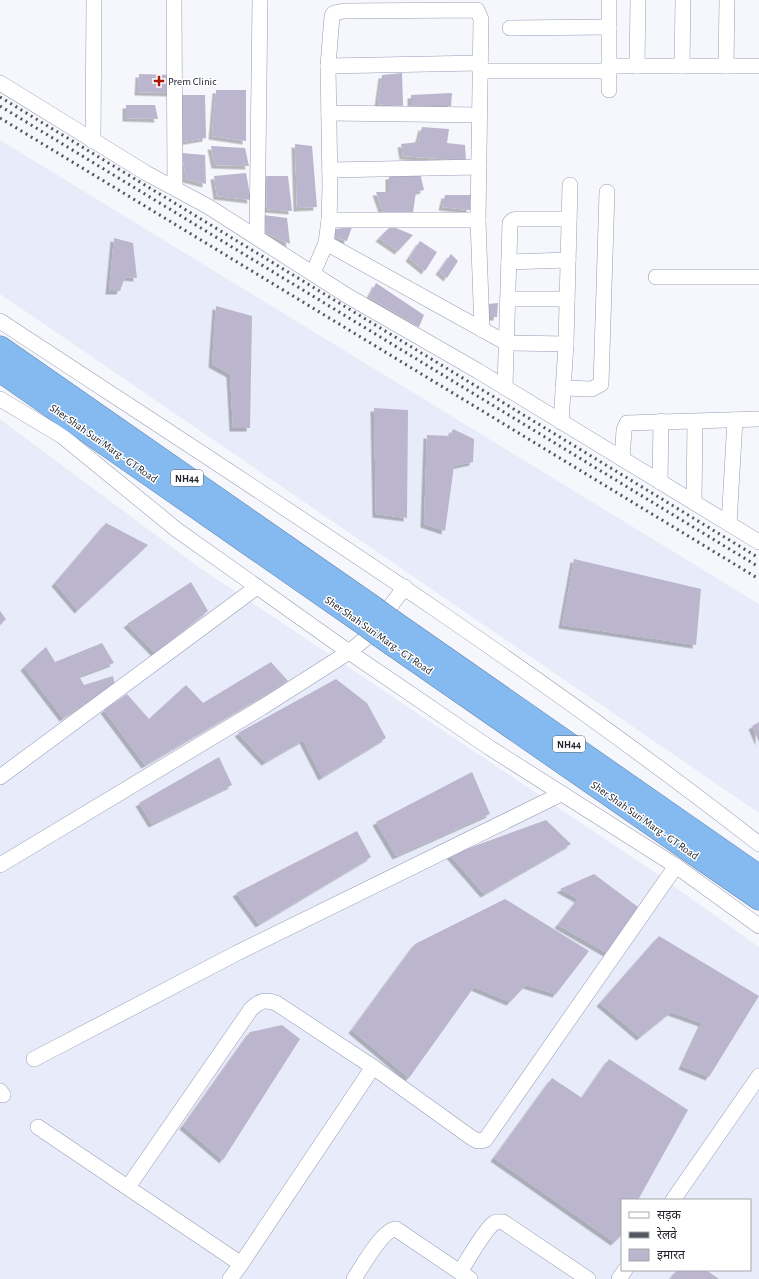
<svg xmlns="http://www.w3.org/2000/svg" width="759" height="1279" font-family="'Alegreya Sans','Noto Sans Devanagari',sans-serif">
  <defs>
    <filter id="shadow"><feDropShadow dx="-3.5" dy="3.5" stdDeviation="0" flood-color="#0004"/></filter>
  </defs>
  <rect width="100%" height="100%" fill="#f6f7fd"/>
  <!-- built -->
  <g fill="#e8ebf9" fill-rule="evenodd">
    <path d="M0,140l759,464v209l-759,-519z"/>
    <path d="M0,419l200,149 447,299 112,80v332h-759zM622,1200h128v70h-128z"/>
  </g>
  <!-- building -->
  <g fill="#bbb5ce" filter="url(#shadow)">
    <path d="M402,73l1,33 -25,-2 4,-29z"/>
    <path d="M139,74l36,1 -1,18 -36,-1z"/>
    <path d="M216,90h30v51l-34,-5z"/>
    <path d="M452,93l-1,13h-40v-11z"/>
    <path d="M182,95h23l1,43 -24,4z"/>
    <path d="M126,105h29l3,14 -32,-1z"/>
    <path d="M422,127l27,2 -2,14 18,2 1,16 -63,-5 -2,-12 17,-2z"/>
    <path d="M295,144l17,2 5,61 -20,1z"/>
    <path d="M211,146l34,2 4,18 -34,-1z"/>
    <path d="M182,153l23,2 1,29 -20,-5z"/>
    <path d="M246,173l5,27 -34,-4 -3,-20z"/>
    <path d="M420,173l4,17 -8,2 -3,20h-30l-7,-20h13v-16z"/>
    <path d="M266,176h22l4,35 -25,-2z"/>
    <path d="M445,195h26l-1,15 -28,-3z"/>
    <path d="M264,215l23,3 3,26 -24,-11z"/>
    <path d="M391,226l22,9 -15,16 -19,-13z"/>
    <path d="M352,227l-5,14 -13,-4 1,-8z"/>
    <path d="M114,238l19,5 4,35 -12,-1 -5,14h-11z"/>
    <path d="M420,241l17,11 -12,19 -16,-13z"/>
    <path d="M451,254l7,7 -11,17 -8,-7z"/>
    <path d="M376,283l48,32 -5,12 -50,-30z"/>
    <path d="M498,303l-1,14h-9v-13z"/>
    <path d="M216,306l36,10 -2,112h-17l-3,-54 -18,-10z"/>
    <path d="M374,408l34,2 -1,108 -31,-4z"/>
    <path d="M453,429l21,10 -1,23 -19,4 -9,65 -21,-7 3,-89 23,1z"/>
    <path d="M106,523l42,22 -70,65 -23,-27z"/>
    <path d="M574,559l127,30 -5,56 -134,-20z"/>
    <path d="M191,582l17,29 -53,42 -28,-29z"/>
    <path d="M0,611l6,8 -6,6z"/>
    <path d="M102,643l12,20 -35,13 5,9 29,-9 2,9 -52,33 -39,-51 22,-20 9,15z"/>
    <path d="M271,662l17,19 -143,84 -41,-55 23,-16 22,25 37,-34 17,18z"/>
    <path d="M336,679l31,24 19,35 -64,39 -19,-37 -38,22 -27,-29z"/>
    <path d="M759,722v20l-7,-16z"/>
    <path d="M219,757l13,28 -80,39 -13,-21z"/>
    <path d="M472,772l18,42 -94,42 -20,-34z"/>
    <path d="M546,820l25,24 -87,50 -34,-39z"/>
    <path d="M357,831l14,26 -112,67 -23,-31z"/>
    <path d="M594,874l44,33 -31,46 -49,-28 20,-26 -18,-10z"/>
    <path d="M505,899l84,52 -33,43 -30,-9 -16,17 -36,-15 -65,91 -57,-48 63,-86z"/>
    <path d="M659,936l100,60 -50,81 -27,-11 20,-43 -31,-11 -31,25 -40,-34z"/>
    <path d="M282,1025l18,14 -77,121 -40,-34 67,-94z"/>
    <path d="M609,1059l79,51 -50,90h-16v35l-8,7 -120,-84 58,-80 30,20z"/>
    <path d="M677,1270h29l13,9h-49z"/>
  </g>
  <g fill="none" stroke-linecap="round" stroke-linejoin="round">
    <defs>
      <g id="minor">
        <path d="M174,0l1,188"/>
        <path d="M609,0v90"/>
        <path d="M510,28l99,-1"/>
        <path d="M328,66l152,-3"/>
        <path d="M609,66h150"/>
        <path d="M637,66l1,-66"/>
        <path d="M682,66l1,-66"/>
        <path d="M726,66l1,-66"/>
        <path d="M480,71h129"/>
        <path d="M0,83l146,90 63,34 137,88 132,76 281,171"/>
        <path d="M329,113l150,2"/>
        <path d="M93,141l1,-141"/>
        <path d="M330,170l149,-3"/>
        <path d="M329,220h149"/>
        <path d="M257,237l3,-237"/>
        <path d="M326,243l175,97 11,3 54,1"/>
        <path d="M509,262l59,-2"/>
        <path d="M313,273l13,-30 3,-23 1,-34 -2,-120 4,-50 2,-3 10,-2 133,-1 4,9 -3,201 4,110"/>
        <path d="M656,277h103"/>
        <path d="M508,299h59"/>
        <path d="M0,321c257,169 517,334 759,523"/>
        <path d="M505,387l5,-164 3,-3 4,-1h52"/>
        <path d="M563,388l29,1 9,-5 6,-192"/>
        <path d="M0,399l62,37 115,94 172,122 141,96 186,118 83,60"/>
        <path d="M561,422l5,-78 4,-159"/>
        <path d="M622,459l2,-29 3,-7 132,-4"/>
        <path d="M660,482l1,-61"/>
        <path d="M694,502l1,-80"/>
        <path d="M729,524l6,-104"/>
        <path d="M0,777l257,-190"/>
        <path d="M0,865l261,-157 88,-56 17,-14 39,-51"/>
        <path d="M34,1059l203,-106 324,-159"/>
        <path d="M0,1091l3,4"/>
        <path d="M38,1127l203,137 132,-197"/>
        <path d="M128,1187l123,-178c9,-8 13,-10 25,-6l97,64 99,71 6,3 7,-1 191,-274"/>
        <path d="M673,1200l86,-124"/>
        <path d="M460,1272c7,-11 25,-43 34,-49 3,-2 6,-1 9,-1l85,57"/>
        <path d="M230,1279l11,-15"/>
        <path d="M354,1279c7,-11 29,-50 42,-50l74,50"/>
        <path d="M619,1279l6,-9"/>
      </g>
      <g id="highway">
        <path d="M0,347l375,261"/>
        <path d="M0,371l365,254"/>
        <path d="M390,619l369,257"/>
        <path d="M381,637l378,262"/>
      </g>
    </defs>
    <!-- minor casing -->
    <use href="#minor" stroke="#969cb5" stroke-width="16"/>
    <!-- highway casing -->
    <use href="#highway" stroke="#6285ac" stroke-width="23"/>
    <!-- minor -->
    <use href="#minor" stroke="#fff" stroke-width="15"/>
    <!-- highway -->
    <use href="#highway" stroke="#85baf1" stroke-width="22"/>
    <!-- rail -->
    <g stroke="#555760" stroke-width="3" stroke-dasharray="2 4" stroke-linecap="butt">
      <path d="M0,97l759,461"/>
      <path d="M0,106l759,461"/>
      <path d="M0,118l759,461"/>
    </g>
    <defs>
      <g id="highway-bridge">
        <path d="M375,608l15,11"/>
        <path d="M365,625l16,12"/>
      </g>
    </defs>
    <!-- highway-bridge casing -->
    <use href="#highway-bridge" stroke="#6285ac" stroke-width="23" stroke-linecap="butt"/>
    <!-- highway-bridge -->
    <use href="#highway-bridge" stroke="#85baf1" stroke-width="22"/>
  </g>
  <!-- markers -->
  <path fill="#a9180b" stroke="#fff" stroke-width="1.5" d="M157 75h4v4h4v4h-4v4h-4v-4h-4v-4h4z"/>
  <g text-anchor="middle" stroke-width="3" stroke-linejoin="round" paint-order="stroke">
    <!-- shield labels -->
    <g fill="#fff" stroke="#63656b" stroke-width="1">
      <rect x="171" y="470" width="32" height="16" rx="3"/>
      <rect x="553" y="736" width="32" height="16" rx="3"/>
    </g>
    <g font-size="10" font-weight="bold" fill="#20232c">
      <text x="187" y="482">NH44</text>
      <text x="569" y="748">NH44</text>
    </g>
    <!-- poi labels -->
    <g font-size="11" fill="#20232c" stroke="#fff" text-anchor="start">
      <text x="168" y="85">Prem Clinic</text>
    </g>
    <!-- street labels -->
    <g font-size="11" fill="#20232c" stroke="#fff">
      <text transform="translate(104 443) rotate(35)" y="4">Sher Shah Suri Marg - GT Road</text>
      <text transform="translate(379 635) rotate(35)" y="4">Sher Shah Suri Marg - GT Road</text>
      <text transform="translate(645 820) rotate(35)" y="4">Sher Shah Suri Marg - GT Road</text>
    </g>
  </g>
  <!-- legend -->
  <rect x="621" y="1199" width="130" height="72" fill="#ffffff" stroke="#a6a7ab"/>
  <rect x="629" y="1212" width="20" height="6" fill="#ffffff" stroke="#a6a7ab"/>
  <text x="657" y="1219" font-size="12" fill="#20232c">सड़क</text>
  <rect x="629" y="1232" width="20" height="6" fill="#555760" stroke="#a6a7ab"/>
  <text x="657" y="1239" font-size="12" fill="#20232c">रेलवे</text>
  <rect x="629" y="1249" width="20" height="12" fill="#bbb5ce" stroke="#a6a7ab"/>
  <text x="657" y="1259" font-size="12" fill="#20232c">इमारत</text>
</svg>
